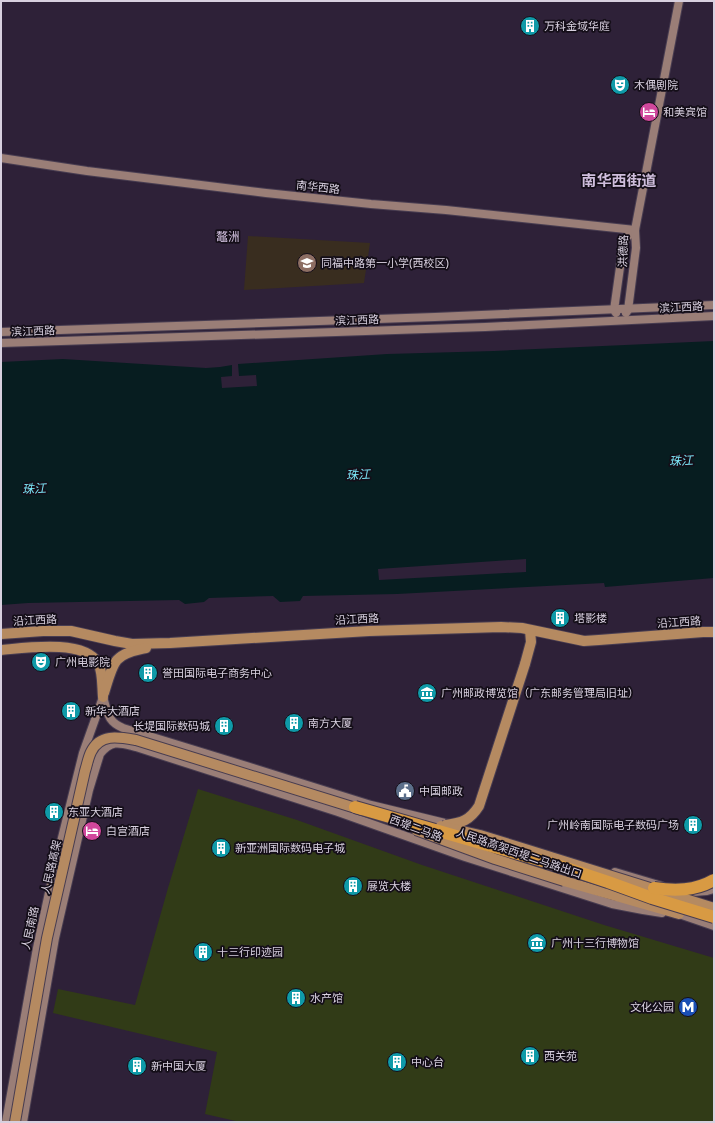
<svg xmlns="http://www.w3.org/2000/svg" width="715" height="1123" font-family="'Varela Round','Noto Sans SC',sans-serif">
  <rect width="100%" height="100%" fill="#2e2138"/>
  <!-- education -->
  <path fill="#392d1f" d="M248,236l122,7 -6,40 -120,7z"/>
  <!-- green -->
  <path fill="#313b17" d="M198,789l99,31 125,45 182,60 110,33v164h-474l-35,-8 12,-62 -164,-39 5,-24 77,16 33,-117z"/>
  <!-- water -->
  <path fill="#071d20" d="M714,341v237l-109,9 -1,-4 -207,11 -94,2 -3,5 -20,1 -7,-6 -64,2 -5,4 -19,2 -6,-4 -151,3 -27,2v-243l62,-3 143,9 14,-1 18,-3 149,-10 107,-3z"/>
  <!-- pier -->
  <g fill="#2e2138">
    <path d="M232,364h6l1,12 17,-1 1,11 -35,2 -1,-11 11,-1z"/>
    <path d="M526,559v13l-147,8 -1,-11z"/>
  </g>
  <g fill="none" stroke-linecap="round" stroke-linejoin="round">
    <defs>
      <g id="secondary">
        <path d="M1,158l86,13 179,22 105,11 75,6 189,20"/>
        <path d="M616,313l-2,-3 9,-64 3,-8 9,-8"/>
        <path d="M626,313l2,-3 8,-62 -1,-18 44,-229"/>
        <path d="M1,332l434,-15 279,-12"/>
        <path d="M1,343l484,-16 229,-11"/>
        <path d="M103,697c5,16 4,24 20,31l130,40 118,37 78,19"/>
        <path d="M615,872l47,14"/>
        <path d="M693,892l14,-1 7,-2"/>
        <path d="M674,913l5,1 35,12"/>
        <path d="M6,1122l31,-174 16,-74 30,-121 20,-56"/>
        <path d="M23,1122l32,-184 34,-148 11,-36c12,-15 20,-11 36,-7l202,65 127,45 72,23 75,24 31,6 19,3"/>
      </g>
      <g id="primary">
        <path d="M1,634l42,-3h28l44,10 17,3 38,-1 199,-12 132,-4 21,1 62,13 15,-1 104,-8h11"/>
        <path d="M1,650c24,-2 83,-11 97,13 5,8 4,24 5,34"/>
        <path d="M525,664l6,-22 -1,-12"/>
        <path d="M104,693c3,-9 7,-26 13,-33 7,-8 20,-10 29,-12"/>
        <path d="M564,881l115,33"/>
      </g>
    </defs>
    <!-- secondary casing -->
    <use href="#secondary" stroke="#483d51" stroke-width="10"/>
    <!-- primary casing -->
    <use href="#primary" stroke="#483d51" stroke-width="12"/>
    <!-- secondary -->
    <use href="#secondary" stroke="#9a7e77" stroke-width="8"/>
    <!-- primary -->
    <use href="#primary" stroke="#b58a61" stroke-width="10"/>
    <defs>
      <g id="primary-bridge">
        <path d="M446,825c16,-2 24,-5 33,-19l46,-142"/>
        <path d="M441,826l39,9 42,13 192,60"/>
        <path d="M416,830l79,29 69,22"/>
        <path d="M15,1122l32,-184 38,-167c2,-6 3,-13 6,-19 9,-19 28,-15 45,-12l226,70"/>
      </g>
      <g id="highway-bridge">
        <path d="M355,807l205,59 48,16 44,16 62,19"/>
        <path d="M654,888c21,3 41,3 60,-8"/>
      </g>
    </defs>
    <!-- primary-bridge casing -->
    <use href="#primary-bridge" stroke="#483d51" stroke-width="12" stroke-linecap="butt"/>
    <!-- highway-bridge casing -->
    <use href="#highway-bridge" stroke="#483d51" stroke-width="14" stroke-linecap="butt"/>
    <!-- primary-bridge -->
    <use href="#primary-bridge" stroke="#b58a61" stroke-width="10"/>
    <!-- highway-bridge -->
    <use href="#highway-bridge" stroke="#d89a43" stroke-width="12"/>
  </g>
  <!-- icons -->
  <defs>
    <symbol id="building-disc" viewBox="-11 -11 22 22"><circle r="9.5" fill="#0f9aa8" stroke="#140e18"/><path d="M-4-6H4V6H1V3H-1V6H-4ZM-2.5-4.3h1.7v1.8h-1.7ZM.8-4.3h1.7v1.8H.8ZM-2.5-1h1.7V.8h-1.7ZM.8-1h1.7V.8H.8Z" fill="#fff"/></symbol>
    <symbol id="theatre-disc" viewBox="-11 -11 22 22"><circle r="9.5" fill="#0f9aa8" stroke="#140e18"/><path d="M-5-5.5Q0-4 5-5.5V0Q5 5 0 6Q-5 5-5 0ZM-3.3-2.5H-1v1.5H-3.3ZM1-2.5H3.3v1.5H1ZM-2.8 1Q0 5.5 2.8 1Z" fill="#fff"/></symbol>
    <symbol id="hotel-disc" viewBox="-11 -11 22 22"><circle r="9.5" fill="#d1479c" stroke="#140e18"/><path d="M-6-4.5h1.5V1H6V5H4.5V3h-9V5H-6ZM-4 0a1.8 1.8 0 1 1 3.6 0ZM.5 0V-2.5h3Q6-2.5 6 0Z" fill="#fff"/></symbol>
    <symbol id="school-disc" viewBox="-11 -11 22 22"><circle r="9.5" fill="#8d6e63" stroke="#140e18"/><path d="M0-5L7-2L0 1L-7-2ZM-4 1L0 2.5L4 1V4Q0 6-4 4Z" fill="#fff"/></symbol>
    <symbol id="museum-disc" viewBox="-11 -11 22 22"><circle r="9.5" fill="#0f9aa8" stroke="#140e18"/><path d="M0-6L6-3V-2H-6V-3ZM-5-1h2V3h-2ZM-1-1h2V3h-2ZM3-1h2V3H3ZM-6 4H6V6H-6Z" fill="#fff"/></symbol>
    <symbol id="civic-disc" viewBox="-11 -11 22 22"><circle r="9.5" fill="#5c6f8a" stroke="#140e18"/><path d="M-.6-6.5H3V-4.5H.6V-3L4-1V1h2V6H-6V1h2V-1L-.6-3ZM-1.2 2.5V6h2.4V2.5Z" fill="#fff"/></symbol>
    <symbol id="metro-disc" viewBox="-11 -11 22 22"><circle r="9.5" fill="#1a4fb4" stroke="#140e18"/><path d="M-5.5 5V-5H-3L0 0L3-5H5.5V5H3V-.5L0 4L-3-.5V5Z" fill="#fff"/></symbol>
  </defs>
  <g fill-rule="evenodd">
    <use href="#building-disc" x="519" y="15" width="22" height="22"/>
    <use href="#theatre-disc" x="609" y="74" width="22" height="22"/>
    <use href="#hotel-disc" x="638" y="101" width="22" height="22"/>
    <use href="#school-disc" x="296" y="252" width="22" height="22"/>
    <use href="#building-disc" x="549" y="607" width="22" height="22"/>
    <use href="#theatre-disc" x="30" y="651" width="22" height="22"/>
    <use href="#building-disc" x="137" y="662" width="22" height="22"/>
    <use href="#museum-disc" x="416" y="682" width="22" height="22"/>
    <use href="#building-disc" x="60" y="700" width="22" height="22"/>
    <use href="#building-disc" x="283" y="712" width="22" height="22"/>
    <use href="#building-disc" x="213" y="715" width="22" height="22"/>
    <use href="#civic-disc" x="394" y="780" width="22" height="22"/>
    <use href="#building-disc" x="43" y="801" width="22" height="22"/>
    <use href="#building-disc" x="682" y="814" width="22" height="22"/>
    <use href="#hotel-disc" x="81" y="820" width="22" height="22"/>
    <use href="#building-disc" x="210" y="837" width="22" height="22"/>
    <use href="#building-disc" x="342" y="875" width="22" height="22"/>
    <use href="#museum-disc" x="526" y="932" width="22" height="22"/>
    <use href="#building-disc" x="192" y="941" width="22" height="22"/>
    <use href="#building-disc" x="285" y="987" width="22" height="22"/>
    <use href="#metro-disc" x="677" y="996" width="22" height="22"/>
    <use href="#building-disc" x="519" y="1045" width="22" height="22"/>
    <use href="#building-disc" x="386" y="1051" width="22" height="22"/>
    <use href="#building-disc" x="126" y="1055" width="22" height="22"/>
  </g>
  <g text-anchor="middle" stroke-width="3.5" stroke-linejoin="round" paint-order="stroke">
    <!-- poi labels -->
    <g font-size="11" fill="#d8d0df" stroke="#140e18" text-anchor="start">
      <text x="544" y="30">万科金域华庭</text>
      <text x="634" y="89">木偶剧院</text>
      <text x="663" y="116">和美宾馆</text>
      <text x="321" y="267">同福中路第一小学(西校区)</text>
      <text x="574" y="622">塔影楼</text>
      <text x="55" y="666">广州电影院</text>
      <text x="162" y="677">誉田国际电子商务中心</text>
      <text x="441" y="697">广州邮政博览馆（广东邮务管理局旧址）</text>
      <text x="85" y="715">新华大酒店</text>
      <text x="308" y="727">南方大厦</text>
      <text x="210" y="730" text-anchor="end">长堤国际数码城</text>
      <text x="419" y="795">中国邮政</text>
      <text x="68" y="816">东亚大酒店</text>
      <text x="679" y="829" text-anchor="end">广州岭南国际电子数码广场</text>
      <text x="106" y="835">白宫酒店</text>
      <text x="235" y="852">新亚洲国际数码电子城</text>
      <text x="367" y="890">展览大楼</text>
      <text x="551" y="947">广州十三行博物馆</text>
      <text x="217" y="956">十三行印迹园</text>
      <text x="310" y="1002">水产馆</text>
      <text x="674" y="1011" text-anchor="end">文化公园</text>
      <text x="544" y="1060">西关苑</text>
      <text x="411" y="1066">中心台</text>
      <text x="151" y="1070">新中国大厦</text>
    </g>
    <!-- street labels -->
    <g font-size="11" fill="#d8d0df" stroke="#140e18">
      <text transform="translate(318 187) rotate(6)" y="4">南华西路</text>
      <text transform="translate(623 251) rotate(-88)" y="4">洪德路</text>
      <text transform="translate(681 307) rotate(-3)" y="4">滨江西路</text>
      <text transform="translate(357 320) rotate(-2)" y="4">滨江西路</text>
      <text transform="translate(33 331) rotate(-2)" y="4">滨江西路</text>
      <text transform="translate(357 619) rotate(-3)" y="4">沿江西路</text>
      <text transform="translate(35 620) rotate(-3)" y="4">沿江西路</text>
      <text transform="translate(679 622) rotate(-4)" y="4">沿江西路</text>
      <text transform="translate(416 828) rotate(20)" y="4">西堤二马路</text>
      <text transform="translate(519 853) rotate(19)" y="4">人民路高架西堤二马路出口</text>
      <text transform="translate(51 867) rotate(-77)" y="4">人民路高架</text>
      <text transform="translate(30 928) rotate(-78)" y="4">人民南路</text>
    </g>
    <!-- neighbourhood labels -->
    <g font-size="12" fill="#cebddb" stroke="#140e18">
      <text x="228" y="241">鼇洲</text>
    </g>
    <!-- water labels -->
    <g font-size="12" font-style="italic" fill="#7ce6f7" stroke="#140e18">
      <text transform="translate(681 461) rotate(-3)" y="4">珠江</text>
      <text transform="translate(358 475) rotate(-3)" y="4">珠江</text>
      <text transform="translate(34 489) rotate(-3)" y="4">珠江</text>
    </g>
    <!-- district labels -->
    <g font-size="15" font-weight="bold" fill="#cebddb" stroke="#140e18">
      <text x="619" y="186">南华西街道</text>
    </g>
  </g>
  <!-- border -->
  <rect width="715" height="1123" fill="none" stroke="#d8d0df" stroke-width="4"/>
</svg>
